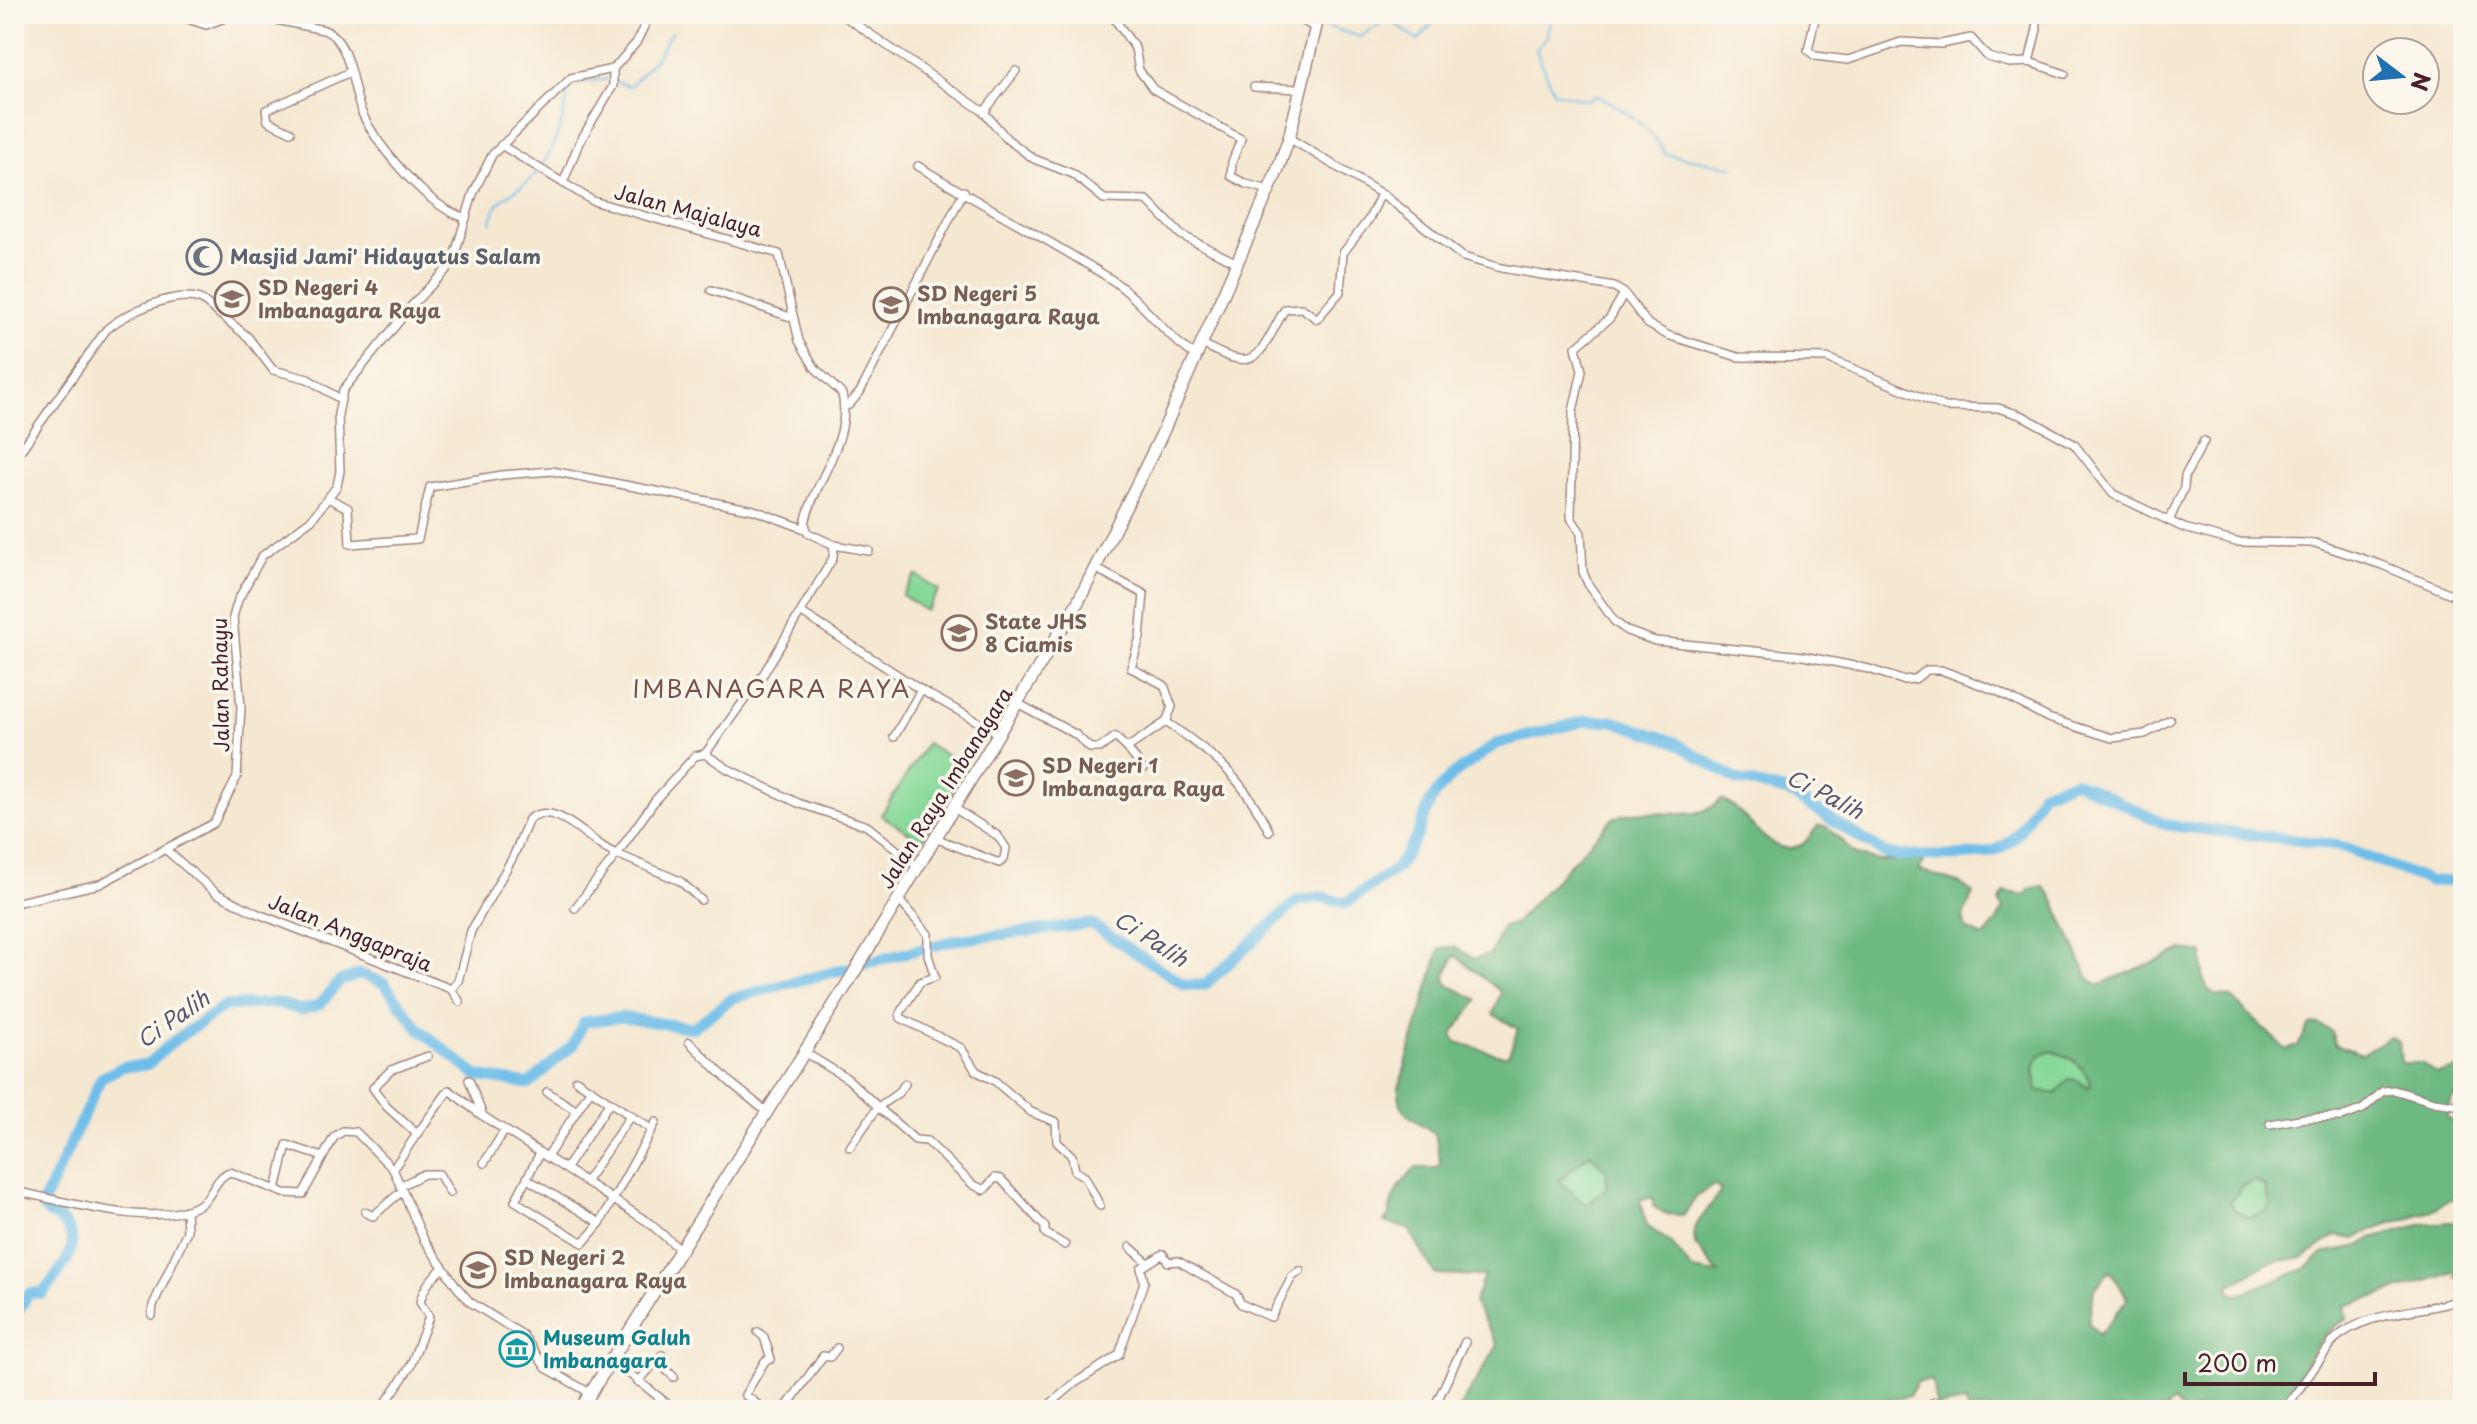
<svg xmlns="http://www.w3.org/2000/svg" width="2477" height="1424" font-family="'Playpen Sans',sans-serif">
  <rect width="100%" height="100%" fill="#fbf7ec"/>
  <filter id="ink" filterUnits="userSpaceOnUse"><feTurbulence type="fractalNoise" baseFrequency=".0125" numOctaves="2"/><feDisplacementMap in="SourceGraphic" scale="16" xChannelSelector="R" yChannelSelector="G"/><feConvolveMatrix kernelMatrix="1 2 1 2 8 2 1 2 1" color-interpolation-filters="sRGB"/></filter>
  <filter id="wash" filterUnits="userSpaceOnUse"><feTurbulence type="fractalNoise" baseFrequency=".006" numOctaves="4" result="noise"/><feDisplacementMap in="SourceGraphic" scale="32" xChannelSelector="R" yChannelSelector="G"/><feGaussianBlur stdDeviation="1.8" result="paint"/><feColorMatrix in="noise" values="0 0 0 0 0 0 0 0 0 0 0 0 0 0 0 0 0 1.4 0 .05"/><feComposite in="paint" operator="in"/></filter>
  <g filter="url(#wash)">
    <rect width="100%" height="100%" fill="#f5e8d1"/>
    <!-- green -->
    <g fill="#87d999" stroke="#687c62" stroke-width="2">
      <path d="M916,575l23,15 -13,21 -24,-16z"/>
      <path d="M927,743l41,26 -46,72 -41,-26z"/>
      <path d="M2052,1051c22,7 30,13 40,34l-37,9 -18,-4 -3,-22 6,-13z"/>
      <path d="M1590,1152l17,20 -1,16 -19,19 -28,-26z"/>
      <path d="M2256,1181l9,6 5,18 -4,6 -16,7 -15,-8 -5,-8 13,-16z"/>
    </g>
    <!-- forest -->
    <path fill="#6db981" stroke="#5c6c56" stroke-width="2" fill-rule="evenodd" d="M1721,800c27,8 46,62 80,45 7,-4 11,-13 17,-19h8l30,29 24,6 44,-1 -5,10 42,14 12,9 -10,25 3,11 18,8 14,-17 5,-12 -4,-6 6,-10 22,3 2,-6 14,-3 9,10 36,81 10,8 85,-35 20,3v26l5,9 8,7 16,3 54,52 12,-4 12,-21 9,-1 13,8 2,12 28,10 28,-17 9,5 2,21h20l16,11 26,-7v32l-10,-3 -7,22 17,7v70l-6,5 -8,-1c-28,24 -62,18 -93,40l-21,-3 -31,21 -36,6 -39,23 1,6 7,3 68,-26 18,-16 37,-7 12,-8 52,-14 39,-3v53l-7,3 2,-6 -113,35 2,13c-33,15 -42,50 -61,78l-28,1 -32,12h-44l-8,-9 -7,6 2,3h-202l-1,-8 -30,5 -4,-27 -15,2 -8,14 -46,9 -1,5h-404l40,-65 -24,-42 10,-27 -49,-2 -26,-45 -25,-7 6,-7c-1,-18 14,-34 25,-47h22l4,-4 -6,-30c-20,-17 -37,-16 -36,-46l41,-140 15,-1 20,12 16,-5 11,-27 12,-3 98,-105c33,-18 80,10 109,-19zM1455,955l46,37 -8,22 25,15 -9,25 -5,2 -48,-14 -4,-7 26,-35 -31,-16 -2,-9zM2052,1051c22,7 30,13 39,34l-4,3 -9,-8 -10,-1 -12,15 -19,-4 -3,-22 6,-13zM1590,1153l17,19 -1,16 -19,18 -28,-25zM2256,1181l9,6 5,18 -4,6 -16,7 -15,-8 -5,-8 13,-16zM1714,1185l7,6 -27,37 1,16 24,30 -27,-4 -21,-27 -24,-17 -7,-25 13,-4v9l11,8 20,1 13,-19zM2110,1270l18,29 -29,36 -11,-13 6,-32z"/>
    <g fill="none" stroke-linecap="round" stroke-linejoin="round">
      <!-- stream -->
      <g stroke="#6ebde9" stroke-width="2">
        <path d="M1005,14l13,8 1,-8"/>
        <path d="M1551,14l-4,22 -11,14 18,42 33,8 9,-4c22,6 60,38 69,58l69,13"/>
        <path d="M1322,25l38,12 28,-19 30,23 22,-27"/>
        <path d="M615,82l15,4 26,-28 16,-27"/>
        <path d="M542,166c17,-27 23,-52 27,-82l41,-5"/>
        <path d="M491,223c4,-31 32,-30 47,-52"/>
      </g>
      <!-- river -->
      <path stroke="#6ebde9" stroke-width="11" d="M14,1328l2,-13 13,-22h14c15,-20 45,-50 18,-72 -7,-6 -15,-7 -19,-16l59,-127 21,-11 25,-2 28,-25 50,-34 52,-3 25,7 17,-5 21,-24 21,-7 23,9 35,46 58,47 52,8 44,-39 11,-23 37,-5 71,11 41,-30 223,-58 135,-16 94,61h20l92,-84 24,-4 25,6 51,-35 19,-30 15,-38 19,-23 46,-33 89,-23h28l60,20 64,39 51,12 98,62 11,2c28,-2 82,5 105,-9 19,-11 29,-36 40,-55l33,-11 92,44 171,20 90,36 35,1"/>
    </g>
  </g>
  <g filter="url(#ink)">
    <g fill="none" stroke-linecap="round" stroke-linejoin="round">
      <defs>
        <g id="minor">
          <path d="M173,14l33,11 29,-11"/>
          <path d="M248,14l76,16c28,11 27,58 38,83 16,34 66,95 104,105"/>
          <path d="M841,14l143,98 23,27 27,20 39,15 31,25 43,1 34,35 56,28"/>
          <path d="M1111,14l24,34 4,22 14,19 88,50 -9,23 -1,14 15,8 23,6"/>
          <path d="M1292,14l23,14"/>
          <path d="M1816,14l-8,36 7,6 33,4 53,-18 40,2 30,-6 17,19 22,6 19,-1 36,12"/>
          <path d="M2326,15v-1"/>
          <path d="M2029,62l8,-33 -1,-15"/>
          <path d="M1254,87l47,2"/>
          <path d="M984,112l32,-41"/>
          <path d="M291,132l-23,-11 -2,-11 84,-38"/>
          <path d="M1289,138l96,58 78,61 38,11 113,19 10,6 24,31 19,11 71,22 89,1 118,49 53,1 25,8 51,28 39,50 71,34 52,14 79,1 67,22 81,34"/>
          <path d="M501,145l92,56 186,53 20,87 16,27 27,26c11,46 -29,88 -37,130l3,9 26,12 -1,13 -69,115 -59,81"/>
          <path d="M918,166c63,39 129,72 191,112 34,22 53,56 87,78"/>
          <path d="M563,183l16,-40 34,-57v-17"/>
          <path d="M711,290l82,28"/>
          <path d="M1624,293l-14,25 -34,29 6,24 -9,40 -2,107 10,15 2,39 5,12 26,37 13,10 28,10 148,15 66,13 33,11 13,-1 12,-9h14l56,21 51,27 64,20 33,-4 25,-14"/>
          <path d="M1201,343c58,34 57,12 84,-34l17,-1 15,11 23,-27 3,-39 26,-34 12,-25"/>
          <path d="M844,406l5,-1 11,-13 104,-201"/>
          <path d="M14,460l92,-130c18,-17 71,-41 96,-30l46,37 25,33 35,9 32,20"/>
          <path d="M328,498l20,10 2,36 68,-5 12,-52 72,-12 50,-4 202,39 51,19"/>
          <path d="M2169,521l15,-33 1,-12 19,-35"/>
          <path d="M834,545l35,6"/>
          <path d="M1095,568l49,26 -4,43 -9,31 33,17 8,22 -6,15 -39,26 16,21"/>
          <path d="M802,613l119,77 79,44"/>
          <path d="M1019,704l56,30 15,14h10l15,-11 12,11"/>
          <path d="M1166,722c49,33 76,55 103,109"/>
          <path d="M894,737l27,-47"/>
          <path d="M935,838l64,25 5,-4 2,-11 -8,-12 -44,-28"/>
          <path d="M165,849l51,44 40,20 195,76 7,-8 13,-50 42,-74 16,-38c28,-22 63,28 88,35l39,-55 39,-43 10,-2 23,15 70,34 69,23 50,40"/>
          <path d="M898,899l30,35v21l7,22 -15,5 -20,31 1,5 60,30 15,23 19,10 36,31 25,10 1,20 15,14 3,15 10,6 15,29"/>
          <path d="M14,903l86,-19 114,-61 23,-46 4,-70 -8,-90 5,-17 24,-44 49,-36 26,-34 3,-15 -2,-57 5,-24 71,-87 38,-39 21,-70 19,-39 79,-77 42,-9 23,-26 14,-29"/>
          <path d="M575,908l42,-54 63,27 21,19"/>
          <path d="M451,989l9,13"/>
          <path d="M689,1042l42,41 36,29"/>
          <path d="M804,1052l44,27 30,28 -28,40"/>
          <path d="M469,1080l14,36 165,106 34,29"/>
          <path d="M576,1080l75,49"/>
          <path d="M905,1084l-7,9 -20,14 37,33 12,1 45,43 12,6 11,-12 6,1 44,48v6l20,12"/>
          <path d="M547,1092l30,19"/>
          <path d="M2270,1124l35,-6 37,-1 21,-8 20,-18 11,-1 40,12 29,4"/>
          <path d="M417,1134l32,-44 32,25"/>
          <path d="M540,1153l-25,48 68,42 17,-20 56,-101"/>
          <path d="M547,1157l44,-68"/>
          <path d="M484,1163l21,-33"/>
          <path d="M566,1168l44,-66"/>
          <path d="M393,1169l24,-35 -30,-27 -14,-19 18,-18 37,-14"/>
          <path d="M529,1180l71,43"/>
          <path d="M586,1181l45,-66"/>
          <path d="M400,1186l24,-12h15l11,19"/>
          <path d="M276,1189l11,-44 36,12"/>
          <path d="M14,1191c50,9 136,38 183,15 16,-7 17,-29 33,-34l54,21 19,1 31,-57 9,-6 13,1 37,37 31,71 33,47 13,15 53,33 23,33 44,25"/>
          <path d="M365,1212l8,4 29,-25"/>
          <path d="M1130,1247l18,16"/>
          <path d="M152,1315l1,-10 34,-74 -1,-21"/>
          <path d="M758,1332l6,5 7,22 -6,2 -20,34 20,15"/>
          <path d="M611,1359l64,51"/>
          <path d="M657,1361l17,16"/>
          <path d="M638,1382l24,-27"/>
          <path d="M381,1410l29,-43 19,-50 -9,-15c4,-15 11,-24 23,-34"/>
          <path d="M784,1410l39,-54 7,1 7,-9"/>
          <path d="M1043,1410l32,-27 44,-28 25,-73 -3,-14 22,-14 5,8 10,-1 58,33 5,10 30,13 21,-40 8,-6"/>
          <path d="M1433,1410l32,-68"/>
          <path d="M1920,1410l14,-8"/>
          <path d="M2284,1410l50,-70c32,-30 89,-27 129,-41"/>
        </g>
        <path id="highway" d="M580,1410l269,-429 229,-379 83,-166 115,-262 13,-36 30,-124"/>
      </defs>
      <!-- minor casing -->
      <use href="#minor" stroke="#a0847e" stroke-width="10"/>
      <!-- highway casing -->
      <use href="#highway" stroke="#a0847e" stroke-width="14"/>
      <!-- minor -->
      <use href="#minor" stroke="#fff" stroke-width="7"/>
      <!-- highway -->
      <use href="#highway" stroke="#fff" stroke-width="11"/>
    </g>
  </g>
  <!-- icons -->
  <defs>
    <symbol id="mosque-ring" viewBox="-11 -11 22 22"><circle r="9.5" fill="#fbf7ec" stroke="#6b7280" stroke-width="1.5"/><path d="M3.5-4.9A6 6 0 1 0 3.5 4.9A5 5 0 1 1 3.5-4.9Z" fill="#6b7280"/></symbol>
    <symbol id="school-ring" viewBox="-11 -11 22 22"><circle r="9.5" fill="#fbf7ec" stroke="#8d6e63" stroke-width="1.5"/><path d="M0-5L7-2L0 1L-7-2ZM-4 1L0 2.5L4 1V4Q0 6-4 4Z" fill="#8d6e63"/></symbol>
    <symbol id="museum-ring" viewBox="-11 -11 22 22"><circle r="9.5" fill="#fbf7ec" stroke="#0f9aa8" stroke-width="1.5"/><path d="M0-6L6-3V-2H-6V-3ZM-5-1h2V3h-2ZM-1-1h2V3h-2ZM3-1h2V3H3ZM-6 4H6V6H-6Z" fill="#0f9aa8"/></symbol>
  </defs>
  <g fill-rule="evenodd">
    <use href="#mosque-ring" x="184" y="237" width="40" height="40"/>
    <use href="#school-ring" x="212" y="279" width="40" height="40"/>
    <use href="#school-ring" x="871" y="285" width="40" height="40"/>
    <use href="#school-ring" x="939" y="613" width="40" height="40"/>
    <use href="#school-ring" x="996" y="758" width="40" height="40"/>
    <use href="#school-ring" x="458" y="1250" width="40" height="40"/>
    <use href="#museum-ring" x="497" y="1329" width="40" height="40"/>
  </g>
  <g text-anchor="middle" stroke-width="7" stroke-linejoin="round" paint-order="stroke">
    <!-- street labels -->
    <g font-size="20" fill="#4a1f2b" stroke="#fbf7ec">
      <text transform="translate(688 211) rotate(15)" y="7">Jalan Majalaya</text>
      <text transform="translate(221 685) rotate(-91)" y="7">Jalan Rahayu</text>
      <text transform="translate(946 788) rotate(-58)" y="7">Jalan Raya Imbanagara</text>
      <text transform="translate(350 933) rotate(22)" y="7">Jalan Anggapraja</text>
    </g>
    <!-- worship labels -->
    <g font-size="20" font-weight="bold" fill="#5b616d" stroke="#fbf7ec" text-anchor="start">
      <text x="230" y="264">Masjid Jami' Hidayatus Salam</text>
    </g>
    <!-- education labels -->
    <g font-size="20" font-weight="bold" fill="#785e54" stroke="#fbf7ec" text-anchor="start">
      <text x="258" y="295">SD Negeri 4<tspan x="258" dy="23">Imbanagara Raya</tspan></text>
      <text x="917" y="301">SD Negeri 5<tspan x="917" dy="23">Imbanagara Raya</tspan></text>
      <text x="985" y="629">State JHS<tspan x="985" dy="23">8 Ciamis</tspan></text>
      <text x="1042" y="773">SD Negeri 1<tspan x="1042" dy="23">Imbanagara Raya</tspan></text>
      <text x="504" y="1265">SD Negeri 2<tspan x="504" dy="23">Imbanagara Raya</tspan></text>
    </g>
    <!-- culture labels -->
    <g font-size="20" font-weight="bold" fill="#0d838f" stroke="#fbf7ec" text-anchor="start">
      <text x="543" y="1345">Museum Galuh<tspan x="543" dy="23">Imbanagara</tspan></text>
    </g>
    <!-- water labels -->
    <g font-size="22" font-style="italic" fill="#57566e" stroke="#fbf7ec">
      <text transform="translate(1825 794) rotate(27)" y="8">Ci Palih</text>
      <text transform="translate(1151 939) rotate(33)" y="8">Ci Palih</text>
      <text transform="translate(173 1019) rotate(-35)" y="8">Ci Palih</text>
    </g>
    <!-- quarter labels -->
    <g font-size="24" letter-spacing="2" fill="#7b5049" stroke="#fbf7ec">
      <text x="772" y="698">IMBANAGARA RAYA</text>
    </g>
  </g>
  <!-- margin -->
  <rect width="2477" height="1424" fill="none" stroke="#fbf7ec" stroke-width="48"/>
  <!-- north arrow -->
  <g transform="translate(2401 76) rotate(106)"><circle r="38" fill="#fbf7ec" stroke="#b4a19f" stroke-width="2"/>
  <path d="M0-6L14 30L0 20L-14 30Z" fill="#1f6fb2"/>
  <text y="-12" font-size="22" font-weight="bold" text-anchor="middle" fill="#4a1f2b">N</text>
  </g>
  <!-- scale -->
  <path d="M2185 1372v12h190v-12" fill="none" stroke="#4a1f2b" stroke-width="4"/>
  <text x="2197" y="1372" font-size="24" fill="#4a1f2b" stroke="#fbf7ec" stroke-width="6" paint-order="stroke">200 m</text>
</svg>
